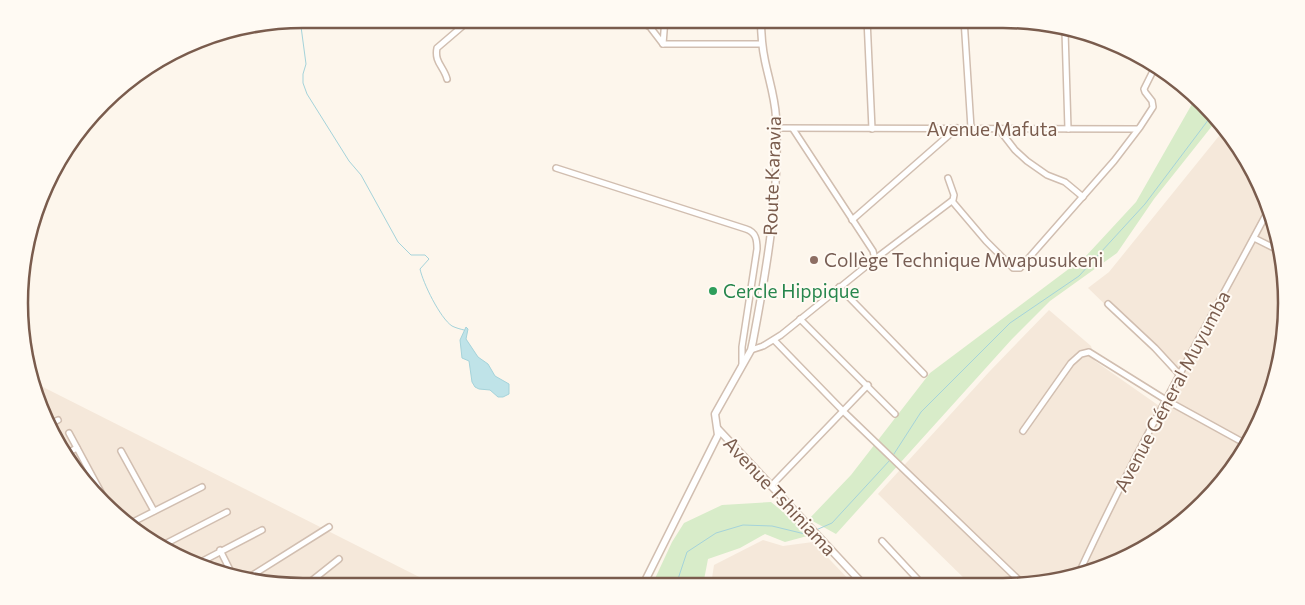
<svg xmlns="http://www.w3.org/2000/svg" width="1305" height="605" font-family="Commissioner,sans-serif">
  <rect width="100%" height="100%" fill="#fdf6ec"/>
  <!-- residential -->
  <g fill="#f5e8da">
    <path d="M1223,131l42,63 21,108 -21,109 -37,64 -53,52 -64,38 -71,19h-70l-92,-90 111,-122 60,-62 42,36 4,15 70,49 17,-31 -94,-91 21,-16z"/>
    <path d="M22,327l17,58 398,201h-135l-108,-21 -79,-49 -58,-72 -36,-104z"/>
    <path d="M763,540l20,6 30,-4 40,42 -142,1 3,-20z"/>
  </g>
  <!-- green -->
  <g fill="#d8ecc9">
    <path d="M1196,97l7,5 13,19 -62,78 -37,54 -67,48 -38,38 -176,195 -27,-15 42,-44 79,-102 156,-117 50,-54z"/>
    <path d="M771,502l40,33 -26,7 -20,-8 -25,14 -32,11 -5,26h-51l20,-43 12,-19 38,-18z"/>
  </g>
  <!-- water -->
  <path fill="#bfe3e8" stroke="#a5d3da" d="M466,327l2,2 -2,10 12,18 10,7 7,12 14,8v10l-6,3h-5l-8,-7 -11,-1 -4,-2 -3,-5 -3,-21 -7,-3 -2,-18z"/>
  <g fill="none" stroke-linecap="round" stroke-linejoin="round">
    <!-- stream -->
    <g stroke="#a5d3da" stroke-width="1">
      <path d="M300,19l6,45 -3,10v9l4,11 42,67 12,14 37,67 13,13h14l4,4 -9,10c3,14 20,49 32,57 4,2 8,3 12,4"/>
      <path d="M892,457l29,-45 89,-89 69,-47 66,-72 67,-89"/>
      <path d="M816,530l16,-7 58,-63"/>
      <path d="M676,585l11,-33 29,-19 27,-8 29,1 33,8 5,-2"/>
    </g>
    <defs>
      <g id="minor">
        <path d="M635,19l15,8 13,17h99"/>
        <path d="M867,19l5,110"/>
        <path d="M964,19l7,109"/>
        <path d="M1065,31l3,98"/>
        <path d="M663,44l2,-25"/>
        <path d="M447,79c-3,-12 -13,-17 -10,-31l28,-24h47l20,-3 17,1 9,-3"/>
        <path d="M776,128l361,1"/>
        <path d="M998,128l17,22 12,11 20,14 18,7 18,15"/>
        <path d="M556,168l190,61c10,3 11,11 11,20l-15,98v18"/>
        <path d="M952,201l34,40 27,27h7l94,-107 26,-34 13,-20 -1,-6 -7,-9 -1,-3 10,-20"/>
        <path d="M852,220l105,-92"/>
        <path d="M1254,238l22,11"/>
        <path d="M875,259l78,-59 1,-5 -6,-17"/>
        <path d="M839,287l85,87"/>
        <path d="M1108,304l47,44 24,26"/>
        <path d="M800,319l95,95"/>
        <path d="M774,340l69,71 180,173"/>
        <path d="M751,350l12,-4 18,-11 94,-76 -2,-8 -80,-122"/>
        <path d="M50,424l8,-4"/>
        <path d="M1023,431l48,-68 10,-9 8,-2 77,48 80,44"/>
        <path d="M69,433l42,78"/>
        <path d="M121,451l33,60"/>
        <path d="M65,454l12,-6"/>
        <path d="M771,486l97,-101"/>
        <path d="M129,524l73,-37"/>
        <path d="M882,541l40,43"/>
        <path d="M163,545l64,-33"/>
        <path d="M220,550l11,22"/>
        <path d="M195,565l67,-35"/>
        <path d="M1079,573c57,-124 125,-242 189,-362"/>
        <path d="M251,576l78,-49"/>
        <path d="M305,586l34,-27"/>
      </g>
      <g id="tertiary">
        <path d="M718,429l145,155"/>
        <path d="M643,585l75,-150 -3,-21 36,-64 2,-9c14,-74 27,-148 23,-224 -1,-19 -7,-37 -11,-56 -3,-14 -4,-28 -4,-42"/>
      </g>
    </defs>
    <!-- minor casing -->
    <use href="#minor" stroke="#d1beb0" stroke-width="8"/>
    <!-- tertiary casing -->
    <use href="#tertiary" stroke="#d1beb0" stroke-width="9"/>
    <!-- minor -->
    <use href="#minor" stroke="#fff" stroke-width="5"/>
    <!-- tertiary -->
    <use href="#tertiary" stroke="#fff" stroke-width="6"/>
  </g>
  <!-- markers -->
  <circle fill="#8d6e63" stroke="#fffaf3" stroke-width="2" cx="814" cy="260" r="5"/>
  <circle fill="#2e9e5b" stroke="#fffaf3" stroke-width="2" cx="713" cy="291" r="5"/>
  <g text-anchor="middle" stroke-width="4" stroke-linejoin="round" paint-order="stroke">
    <!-- street labels -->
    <g font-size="19" fill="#7a5c4d" stroke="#fffaf3">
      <text x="992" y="136">Avenue Mafuta</text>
      <text transform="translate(772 176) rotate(-88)" y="7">Route Karavia</text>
      <text transform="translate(1172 391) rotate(-62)" y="7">Avenue Géneral Muyumba</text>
      <text transform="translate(780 496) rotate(47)" y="7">Avenue Tshiniama</text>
    </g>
    <!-- education labels -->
    <g font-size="19" fill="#785e54" stroke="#fffaf3" text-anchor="start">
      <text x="824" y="267">Collège Technique Mwapusukeni</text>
    </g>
    <!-- leisure labels -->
    <g font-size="19" fill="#27864d" stroke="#fffaf3" text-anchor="start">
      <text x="723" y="298">Cercle Hippique</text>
    </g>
  </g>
  <!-- crop -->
  <path d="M0 0H1305V605H0ZM303 28H1003A275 275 0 0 1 1278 303V303A275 275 0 0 1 1003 578H303A275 275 0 0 1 28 303V303A275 275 0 0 1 303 28Z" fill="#fffaf3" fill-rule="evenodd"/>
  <path fill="none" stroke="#7a5c4d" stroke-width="2.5" d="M303 28H1003A275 275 0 0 1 1278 303V303A275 275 0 0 1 1003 578H303A275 275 0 0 1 28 303V303A275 275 0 0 1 303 28Z"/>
</svg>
